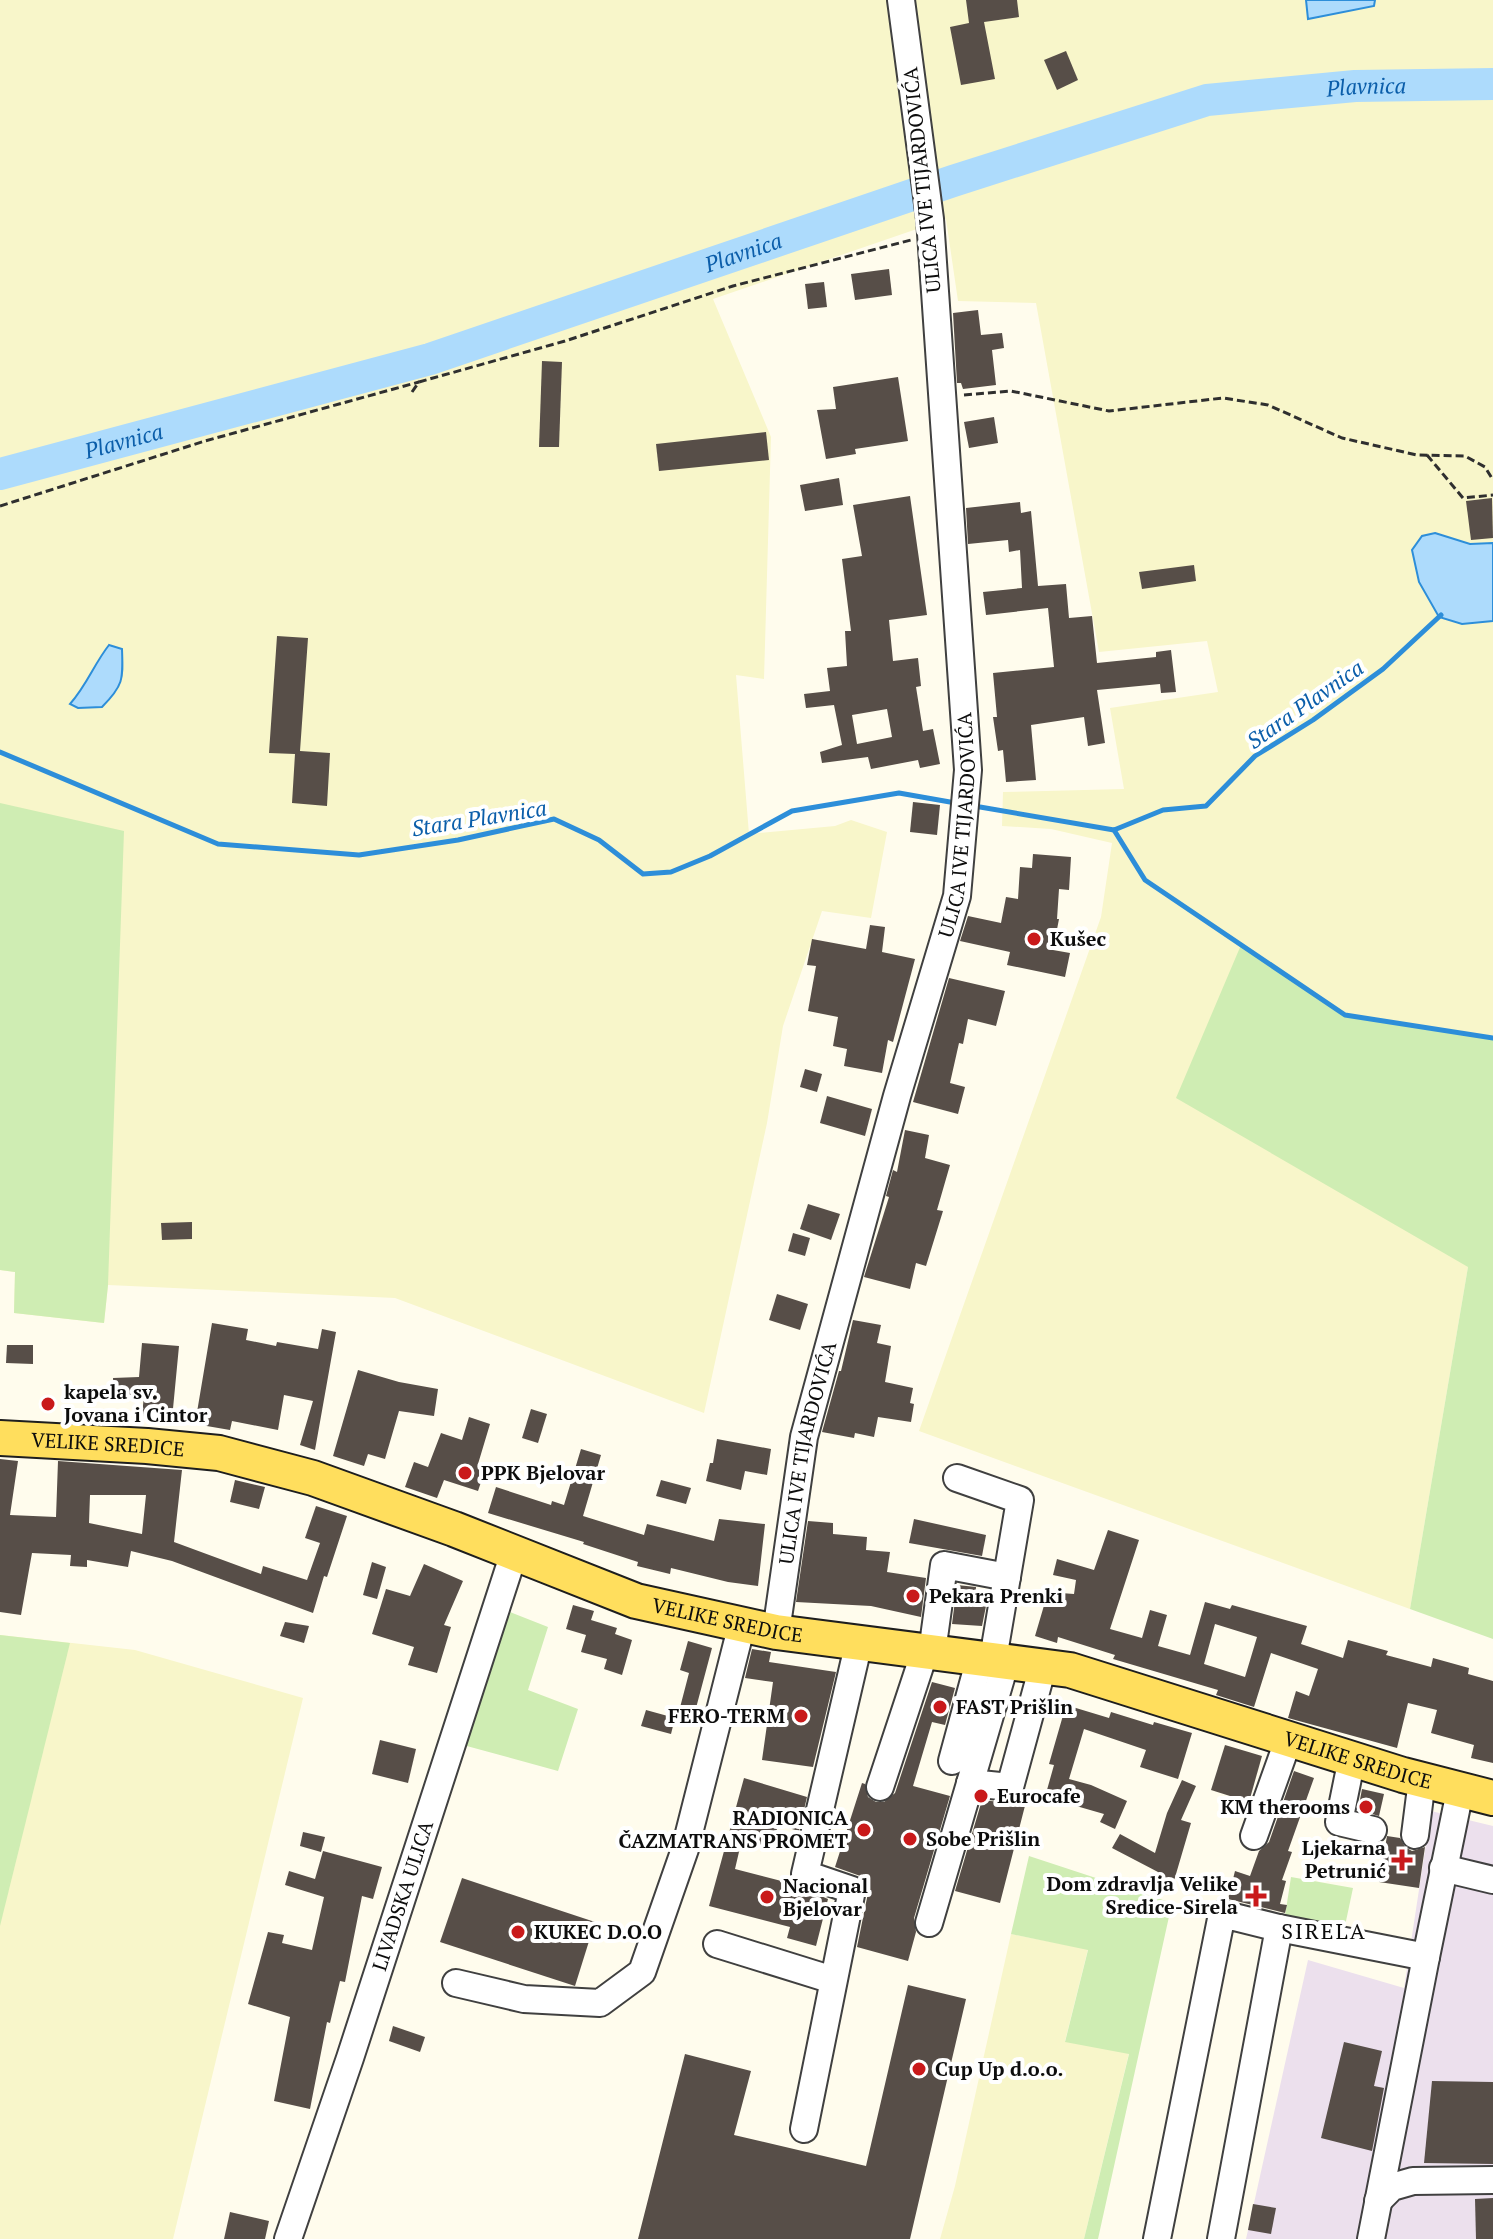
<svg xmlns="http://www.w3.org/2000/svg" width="1493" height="2239" font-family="'PT Serif',serif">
  <rect width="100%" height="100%" fill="#fffced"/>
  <!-- industrial -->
  <path fill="#ece0ed" d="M1431,1811l62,15v413h-247l62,-279 96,28z"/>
  <!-- farmland -->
  <g fill="#f8f6ca">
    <path d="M0,0h1493v1037l-148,-22 -103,-70 226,322 -58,342 -491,-178 182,-514 11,-74 -61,-14 -49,-3 1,-34 121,-3 -14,-81 108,-16 -11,-51 -108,11 -63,-349 -78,-2 -12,-82 -233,80 58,138 -7,242 -28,-4 13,159 86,-8 16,-6 36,12 -16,86 -49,-7 -39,115 -16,97 -63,290 -309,-115 -287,-13 -4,38 -90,-10 1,-41 -15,-2z"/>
    <path d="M0,1635l135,15 168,48 -130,541h-173z"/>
    <path d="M1011,1934l77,15 -23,92 64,12 -45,186h-144l15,-53z"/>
  </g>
  <!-- green -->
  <g fill="#cfedb3">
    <path d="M0,803l124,28 -16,454 -4,38 -90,-10 1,-41 -15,-2z"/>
    <path d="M1241,945l104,70 148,22v602l-83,-30 58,-342 -292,-169z"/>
    <path d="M497,1607l51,20 -20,63 50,19 -20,62 -106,-29z"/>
    <path d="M0,1635l70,8 -70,283z"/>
    <path d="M1029,1856l143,47 -74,336h-14l45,-185 -64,-12 23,-92 -77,-16z"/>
    <path d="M1291,1877l62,11 -11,52 -59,-11z"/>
  </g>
  <!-- water -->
  <g fill="#addbfc" stroke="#2d8ed9" stroke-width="2">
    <path d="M1306,0h69l-1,6 -66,13z"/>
    <path d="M1435,533l35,11 23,-1v78l-31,3 -23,-7 -20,-35 -7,-32 10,-14z"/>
    <path d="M109,645l13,4c1,30 2,36 -20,58l-24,1 -8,-4c17,-19 24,-40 39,-59z"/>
  </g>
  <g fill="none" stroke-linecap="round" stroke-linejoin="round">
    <!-- stream -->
    <g stroke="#2d8ed9" stroke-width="5">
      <path d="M0,752l218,92 141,11 99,-15 96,-21 45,21 44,34 28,-2 39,-16 82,-45 107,-18 51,9"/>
      <path d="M980,807l134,23 49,-20 43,-4 49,-50 58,-36 70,-51 58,-54"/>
      <path d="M1114,830l31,50 200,135 148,23"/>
    </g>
    <!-- river -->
    <path stroke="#addbfc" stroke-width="32" id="s1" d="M0,474l430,-115 523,-178 254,-81 148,-14 138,-2"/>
  </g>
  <!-- building -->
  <g fill="#574e48" fill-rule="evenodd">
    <path d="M966,0h51l2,17 -35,5 11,57 -34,6 -11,-58 19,-4z"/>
    <path d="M1066,51l12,29 -21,10 -13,-30z"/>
    <path d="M889,269l3,26 -37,5 -4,-26z"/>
    <path d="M824,282l3,25 -19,2 -3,-25z"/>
    <path d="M978,310l3,25 21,-2 2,15 -12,2 4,35 -33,4 -2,-6h-4l-4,-70z"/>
    <path d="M542,361l20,1 -3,85h-20z"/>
    <path d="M898,377l10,64 -53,8 1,5 -30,5 -9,-49 19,-1 -3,-22z"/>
    <path d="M994,417l4,26 -29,5 -5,-26z"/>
    <path d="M766,432l3,28 -110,11 -3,-27z"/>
    <path d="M839,478l4,27 -38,6 -5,-26z"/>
    <path d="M910,496l17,119 -38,5 4,41 25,-3 3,28 -5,1 7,44 10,-2 7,35 -20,4 -2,-8 -47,9 -3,-12 -46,6 -2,-11 22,-7 -8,-40 -28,3 -2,-14 26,-3 -3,-23 20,-2 -2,-35h6l-9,-72 20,-3 -9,-51zM887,709l5,28 -35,7 -5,-29z"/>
    <path d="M1492,498l1,40 -22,2 -5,-39z"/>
    <path d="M1020,502l1,11 10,-2 7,75 28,-2 3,34 23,-2 5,47 59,-6v-5l15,-2 5,42 -15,1 -1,-9 -63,6 8,53 -17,3 -4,-29 -53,8 5,55 -30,2 -3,-32 -5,1 -5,-34h4l-4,-44 61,-6 -6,-59 -62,7 -3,-23 39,-4 -2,-38 -11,2 -1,-12 -40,4 -2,-36z"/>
    <path d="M1194,565l2,16 -54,8 -3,-17z"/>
    <path d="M277,636l31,2 -8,113 30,2 -3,53 -35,-3 3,-49 -26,-1z"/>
    <path d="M913,802l27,3 -3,30 -27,-3z"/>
    <path d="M1033,854l38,3 -2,33 -10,-1 -2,30h2l-6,31 17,3 -5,24 -58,-12 3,-13 -50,-11 8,-25 33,7 5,-26 12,2 2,-32 12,1z"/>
    <path d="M870,925l15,2 -3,25 33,7 -22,83 -5,-2 -6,33 -38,-7 3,-17 -14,-3 5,-29 -30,-6 8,-45 -9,-1 5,-26 54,10z"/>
    <path d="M949,978l56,13 -9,35 -28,-7 -5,25 -4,-1 -9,40 15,4 -7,27 -45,-12z"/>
    <path d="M805,1069l17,5 -5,18 -17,-5z"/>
    <path d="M827,1096l45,13 -7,27 -45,-13z"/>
    <path d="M905,1130l24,5 -4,23 25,7 -13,45 6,1 -17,55 -10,-3 -6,26 -46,-12 25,-80 -3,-1 7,-26 4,2z"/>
    <path d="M808,1204l32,10 -9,26 -31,-11z"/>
    <path d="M192,1222v17l-30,1 -1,-17z"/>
    <path d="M793,1233l17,5 -5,18 -17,-5z"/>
    <path d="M777,1294l31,10 -8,26 -31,-10z"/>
    <path d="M853,1320l28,5 -4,18 14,3 -6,36 28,6 -3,15 4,1 -3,18 -33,-5 -4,20 -19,-4 -1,5 -32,-6 17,-61h2z"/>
    <path d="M212,1323l36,6 -2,11 30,6 1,-4 41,7 4,-20 14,3 -21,118 -15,-5 13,-44 -29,-6 -6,35 -46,-9 -2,9 -35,-6z"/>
    <path d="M142,1343l37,3 -7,73 -30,-3 2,-21h-30l-1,-17 26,-1z"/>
    <path d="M7,1345h26v19l-27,-1z"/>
    <path d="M358,1370l41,12 39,7 -4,27 -35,-5 -14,48 -17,-5 -4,12 -31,-10z"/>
    <path d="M531,1409l16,5 -9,29 -16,-5z"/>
    <path d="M469,1417l21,7 -12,40 8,3 -8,24 -34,-11 -7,18 -32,-11 9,-25 14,5 13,-34 21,7z"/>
    <path d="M717,1439l54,10 -4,26 -22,-4 -4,19 -35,-9 4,-18h3z"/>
    <path d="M581,1449l20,6 -18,61 61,19 3,-11 67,17 5,-22 46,5 -7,62 -30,-4 -57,-14 -1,6 -33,-8 1,-4 -55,-18 1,-2 -96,-29 8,-26 55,18 1,-4 12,4z"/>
    <path d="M0,1459l18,2 -8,54 46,2 2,-56 124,9 -8,72 87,32 2,-8 44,14 13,-37 -15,-5 11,-32 31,10 -20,61 -3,-1 -11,37 -141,-52 -41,-10 -3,16 -41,-7v7l-17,-1 1,-11 -39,-2 -11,62 -21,-3zM90,1495h56l-4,39 -53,-11z"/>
    <path d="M235,1480l30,7 -6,22 -29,-7z"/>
    <path d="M661,1480l30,8 -5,16 -30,-8z"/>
    <path d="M914,1519l72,16 -4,21 -73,-13z"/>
    <path d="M808,1521l25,2v11l34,3 -1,13 24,2 -3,20 39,6 -5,39 -50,-11 -75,-4z"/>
    <path d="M1108,1530l31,10 -29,89 32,9 8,-28 17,5 -9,31 32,9 15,-53 25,7 2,-4 75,21 -6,18 42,14 5,-18 40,11 -2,4 45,12 2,-9 36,10 -1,6 25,7v82l-22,-5 3,-13 -43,-12 6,-23 -29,-7 -11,45 -109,-30 8,-27 13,5 9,-27 -47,-16 -17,54 -38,-12 2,-5 -105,-31 2,-4 -57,-18 -1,6 -22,-7 13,-44 26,2 2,-14 -23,-5 4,-16 37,11zM1215,1624l42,13 -12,40 -41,-13z"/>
    <path d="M372,1562l14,5 -9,32 -14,-4z"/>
    <path d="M424,1564l39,17 -19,44 7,2 -14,46 -29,-8 6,-18 -42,-13 14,-45 24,7z"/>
    <path d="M957,1585l19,2 -1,19h11l-4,20 -30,-2z"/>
    <path d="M573,1605l21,6 -3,9 26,8 -2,6 17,6 -10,35 -18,-6 3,-10 -26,-7 5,-17 -20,-6z"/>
    <path d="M285,1622l24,4 -5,17 -24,-7z"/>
    <path d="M688,1641l24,7 -20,75 -15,-4 12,-46 -9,-3z"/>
    <path d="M752,1649l19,3 -2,10 67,10 -23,95 -51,-7 11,-78 -28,-4z"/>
    <path d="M932,1682l23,6 -10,37 -13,-3 -19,64 37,10 -36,122 2,14 -8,29 -51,-14 11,-54 -2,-15 -31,-11 27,-84 3,1 3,13 8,5h8l11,-9z"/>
    <path d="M1066,1705l43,13 2,-6 42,13 1,-3 38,11 -14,46 -38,-12 6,-17 -62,-21 -15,50 22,6 36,16 -12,28 -15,-7 4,-8 -59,-17 9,-32 -5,-1z"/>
    <path d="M646,1710l29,8 -4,16 -30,-8z"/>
    <path d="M380,1740l36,9 -8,34 -36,-9z"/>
    <path d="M1225,1745l37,11 -13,46 -38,-12z"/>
    <path d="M1294,1771l20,7 -26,73 4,1 -10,28 4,1 -6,23 7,1 -2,8 -57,-14 7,-28 15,5 9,-25 10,-9z"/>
    <path d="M744,1778l63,19 -8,34 -21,-6 -6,23 -30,-9 -7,30 58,15 35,15 -12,47 -29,-8 3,-11 -81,-21z"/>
    <path d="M1182,1780l14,6 -15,34 10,3 -20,68 -17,-6 4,-13 -46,-24 8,-14 35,19 12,-40z"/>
    <path d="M1362,1789l22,5 -5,22 -21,-6z"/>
    <path d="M1022,1797l5,1 -27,105 -45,-12 27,-91 27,3z"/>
    <path d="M303,1832l22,5 -4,15 -21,-6z"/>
    <path d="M1387,1836l13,2 5,9 7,4 13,-4 -6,41 -40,-6z"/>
    <path d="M323,1851l59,16 -9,32 -11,-3 -17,86 -5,-1 -10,42 -3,-1 -17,87 -36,-8 16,-84 -42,-13 20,-72 16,3 -2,8 30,7 12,-53 -39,-12 4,-14 26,8z"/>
    <path d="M462,1878l133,44 -20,64 -135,-44z"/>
    <path d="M908,1985l58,14 -56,240h-272l47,-185 66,17 -17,64 132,31z"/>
    <path d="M393,2026l32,11 -5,15 -31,-11z"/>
    <path d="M1344,2042l38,9 -8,35 10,2 -12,63 -51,-13z"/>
    <path d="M1432,2081l61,1v82l-69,-1z"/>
    <path d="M1493,2198v41h-17l-1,-40z"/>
    <path d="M1253,2204l23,4 -5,26 -23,-4z"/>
    <path d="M230,2212l39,9 -4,18h-41z"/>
  </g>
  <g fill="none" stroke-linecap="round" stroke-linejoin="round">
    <defs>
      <g id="minor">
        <path d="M957,1478l63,22 -27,159"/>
        <path id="s2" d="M776,1632l28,-195 93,-341 60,-200 11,-126 -38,-551 -29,-219"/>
        <path d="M932,1652l12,-87 63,12"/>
        <path d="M1352,1758l-13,64 34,8"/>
        <path d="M952,1761l28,-103"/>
        <path d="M970,1783l40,4 33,-121"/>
        <path d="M880,1787l45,-136"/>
        <path d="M1415,1835l7,-55"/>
        <path d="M1254,1836l35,-98"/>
        <path d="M1443,1868l50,12"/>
        <path d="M929,1923l77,-262"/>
        <path d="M717,1944l116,36"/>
        <path d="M456,1983l68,16 76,4 42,-31 43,-123 57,-225"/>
        <path d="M804,2129l48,-239 -47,-16 54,-232"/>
        <path d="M1378,2201l14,-14 21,-6 80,-1"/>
        <path id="s3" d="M288,2239l62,-181 164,-505"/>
        <path d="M1157,2239l65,-325 57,14 147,29 34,-166"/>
        <path d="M1221,2239l58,-311"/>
        <path d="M1371,2239l55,-282"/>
      </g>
      <g id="major">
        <path id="s4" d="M0,1438l147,8 72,7 94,25 141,51 182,72 140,31 294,38 333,105 90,23"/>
      </g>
    </defs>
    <!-- minor casing -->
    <use href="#minor" stroke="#404040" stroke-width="30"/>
    <!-- major casing -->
    <use href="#major" stroke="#1e1e1e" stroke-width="38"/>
    <!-- path -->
    <g stroke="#2f2f2f" stroke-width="3" stroke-dasharray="8 4" stroke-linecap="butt">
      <path d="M412,392l7,-10 146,-41 168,-55 178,-46"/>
      <path d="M964,395l47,-4 98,20 114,-13 45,7 74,33 75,17 48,1 20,11 8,13"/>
      <path d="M1427,455l36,43 30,-3"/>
      <path d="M0,506l205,-65 214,-59"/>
    </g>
    <!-- minor -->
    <use href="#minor" stroke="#fff" stroke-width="26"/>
    <!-- major -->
    <use href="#major" stroke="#ffde5d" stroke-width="34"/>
  </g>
  <!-- markers -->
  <g fill="#c9191a" stroke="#fff" stroke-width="3">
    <circle cx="1034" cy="939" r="8"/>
    <circle cx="48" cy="1404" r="8"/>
    <circle cx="465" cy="1473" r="8"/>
    <circle cx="913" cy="1596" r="8"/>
    <circle cx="940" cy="1707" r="8"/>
    <circle cx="801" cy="1716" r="8"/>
    <circle cx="981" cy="1796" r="8"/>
    <circle cx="1366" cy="1807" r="8"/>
    <circle cx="864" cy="1830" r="8"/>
    <circle cx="910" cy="1839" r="8"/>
    <path d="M1398 1848h8v8h8v8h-8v8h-8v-8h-8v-8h8z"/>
    <path d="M1252 1884h8v8h8v8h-8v8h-8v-8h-8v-8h8z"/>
    <circle cx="767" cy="1897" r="8"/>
    <circle cx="518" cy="1932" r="8"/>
    <circle cx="919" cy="2069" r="8"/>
  </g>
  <g text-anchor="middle" stroke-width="8" stroke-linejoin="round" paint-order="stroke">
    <!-- street labels -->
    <g font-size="20" fill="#0d0d0d" stroke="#fff">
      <text transform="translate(922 180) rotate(-96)" y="7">ULICA IVE TIJARDOVIĆA</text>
      <text dy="7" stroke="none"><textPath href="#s2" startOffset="830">ULICA IVE TIJARDOVIĆA</textPath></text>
      <text dy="7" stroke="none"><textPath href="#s4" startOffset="108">VELIKE SREDICE</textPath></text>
      <text dy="7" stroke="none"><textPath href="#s2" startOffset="182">ULICA IVE TIJARDOVIĆA</textPath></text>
      <text dy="7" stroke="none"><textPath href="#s4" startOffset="756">VELIKE SREDICE</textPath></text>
      <text dy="7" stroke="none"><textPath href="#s4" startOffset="1404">VELIKE SREDICE</textPath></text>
      <text dy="7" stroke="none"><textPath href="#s3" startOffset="362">LIVADSKA ULICA</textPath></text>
    </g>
    <!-- poi labels -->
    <g font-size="20" font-weight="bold" fill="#0d0d0d" stroke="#fff" text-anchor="start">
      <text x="1050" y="946">Kušec</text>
      <text x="64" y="1399">kapela sv.<tspan x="64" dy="23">Jovana i Cintor</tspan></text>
      <text x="481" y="1480">PPK Bjelovar</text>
      <text x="929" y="1603">Pekara Prenki</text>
      <text x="956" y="1714">FAST Prišlin</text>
      <text x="785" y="1723" text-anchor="end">FERO-TERM</text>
      <text x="997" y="1803">Eurocafe</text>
      <text x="1350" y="1814" text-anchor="end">KM therooms</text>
      <text x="848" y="1825" text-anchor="end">RADIONICA<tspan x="848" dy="23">ČAZMATRANS PROMET</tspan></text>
      <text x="926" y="1846">Sobe Prišlin</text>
      <text x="1386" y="1855" text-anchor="end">Ljekarna<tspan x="1386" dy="23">Petrunić</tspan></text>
      <text x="1238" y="1891" text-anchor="end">Dom zdravlja Velike<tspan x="1238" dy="23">Sredice-Sirela</tspan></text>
      <text x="783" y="1893">Nacional<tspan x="783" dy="23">Bjelovar</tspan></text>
      <text x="534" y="1939">KUKEC D.O.O</text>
      <text x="935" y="2076">Cup Up d.o.o.</text>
    </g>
    <!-- water labels -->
    <g font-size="22" font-style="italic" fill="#0b5eaa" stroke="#fff">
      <text dy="8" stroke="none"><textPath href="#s1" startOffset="1424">Plavnica</textPath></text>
      <text dy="8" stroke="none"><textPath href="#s1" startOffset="776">Plavnica</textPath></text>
      <text dy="8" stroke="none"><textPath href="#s1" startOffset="128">Plavnica</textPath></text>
      <text transform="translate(1305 704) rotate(-35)" y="8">Stara Plavnica</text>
      <text transform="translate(479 818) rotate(-9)" y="8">Stara Plavnica</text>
    </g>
    <!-- neighbourhood labels -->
    <g font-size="22" letter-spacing="2" fill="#0d0d0d" stroke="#fff">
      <text x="1324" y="1939">SIRELA</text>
    </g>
  </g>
</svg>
